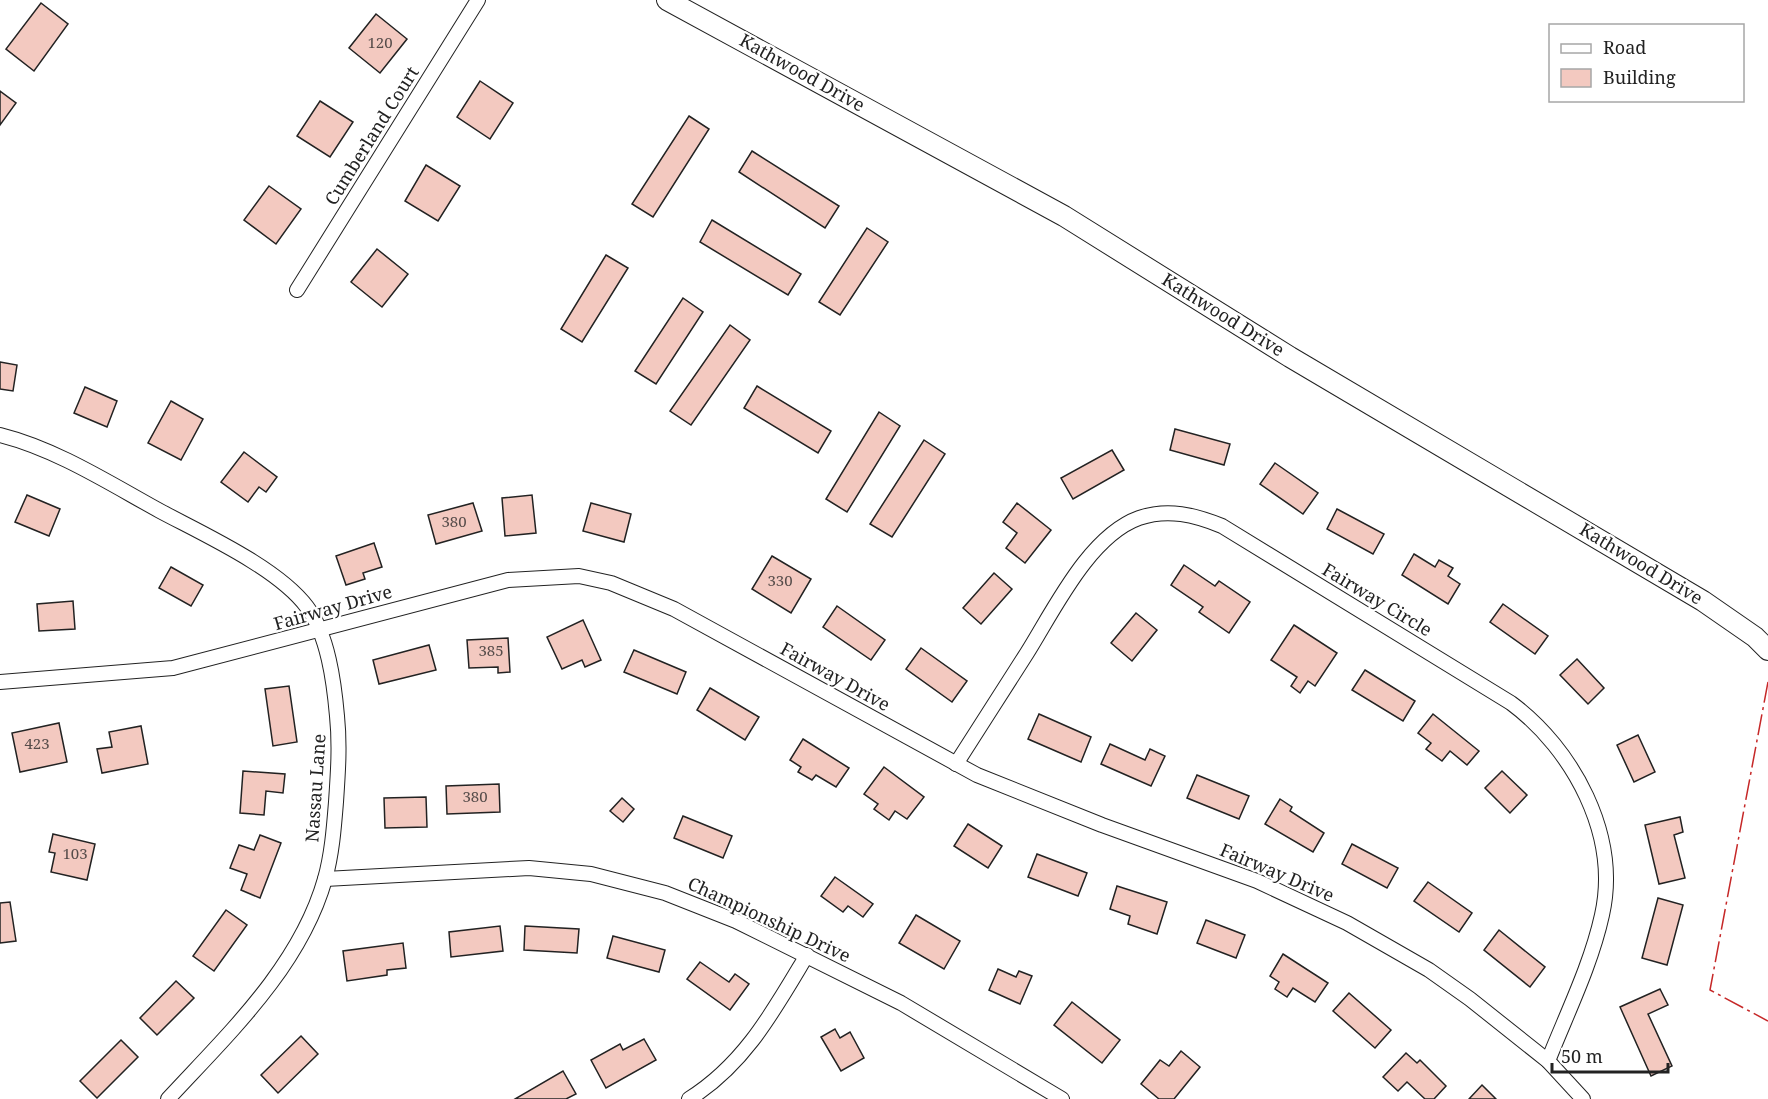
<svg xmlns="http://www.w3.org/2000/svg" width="1768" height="1099" font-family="'Noto Serif',serif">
  <rect width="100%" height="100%" fill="#fff"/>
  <!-- building -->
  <g fill="#f3c9c0" stroke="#222" stroke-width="1.5">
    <path d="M41,3l27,21 -34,47 -28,-22z"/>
    <path d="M376,14l31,25 -27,34 -31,-25z"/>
    <path d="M480,81l33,22 -23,36 -33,-22z"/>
    <path d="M0,91l16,12 -16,22z"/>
    <path d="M320,101l33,21 -23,35 -33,-21z"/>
    <path d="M689,116l20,13 -56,88 -21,-13z"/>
    <path d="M752,151l87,55 -14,22 -86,-56z"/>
    <path d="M426,165l34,21 -22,35 -33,-20z"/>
    <path d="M269,186l32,23 -25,35 -32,-24z"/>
    <path d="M712,220l89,54 -13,21 -88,-53z"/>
    <path d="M867,228l21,14 -48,73 -21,-13z"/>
    <path d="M377,249l31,25 -26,33 -31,-25z"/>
    <path d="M606,255l22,13 -46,74 -21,-13z"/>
    <path d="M683,298l20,14 -47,72 -21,-13z"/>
    <path d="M730,325l20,15 -59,85 -21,-14z"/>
    <path d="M0,362l17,3 -4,26 -13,-2z"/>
    <path d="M757,386l74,45 -13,22 -74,-45z"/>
    <path d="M85,387l32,14 -10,26 -33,-14z"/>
    <path d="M171,401l32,18 -22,41 -33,-17z"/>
    <path d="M879,412l21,14 -53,86 -21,-13z"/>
    <path d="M1175,429l55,15 -6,21 -54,-15z"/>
    <path d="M924,440l21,14 -53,83 -22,-13z"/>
    <path d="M1112,450l12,20 -51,29 -12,-21z"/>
    <path d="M244,452l33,25 -11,15 -7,-5 -11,15 -27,-20z"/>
    <path d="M1275,463l43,30 -15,21 -43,-30z"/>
    <path d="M27,495l33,14 -11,27 -34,-14z"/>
    <path d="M532,495l4,38 -31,3 -3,-38z"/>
    <path d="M473,503l9,28 -46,13 -8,-29z"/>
    <path d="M591,503l40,11 -7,28 -41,-11z"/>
    <path d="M1017,503l34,27 -26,33 -19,-15 11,-15 -14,-11z"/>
    <path d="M1337,509l47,25 -11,20 -46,-25z"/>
    <path d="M374,543l8,24 -19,6 2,6 -19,6 -10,-29z"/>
    <path d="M1414,554l21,13 4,-7 14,8 -5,8 12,8 -12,20 -46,-29z"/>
    <path d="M772,556l39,23 -20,34 -39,-24z"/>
    <path d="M1184,565l31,21 4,-5 31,21 -21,31 -30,-21 4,-5 -32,-22z"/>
    <path d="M171,567l32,18 -12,21 -32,-18z"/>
    <path d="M994,573l18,16 -31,35 -18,-16z"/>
    <path d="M73,601l2,28 -36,2 -2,-27z"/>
    <path d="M1503,604l45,32 -13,18 -45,-32z"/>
    <path d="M837,606l48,34 -14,20 -48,-33z"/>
    <path d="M1136,613l21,17 -25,31 -21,-18z"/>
    <path d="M583,620l18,40 -16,7 -3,-7 -20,9 -15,-32z"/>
    <path d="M1294,625l43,28 -22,33 -7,-5 -8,12 -9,-7 6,-9 -26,-17z"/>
    <path d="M508,638l2,34 -12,1v-6l-29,1 -2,-28z"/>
    <path d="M429,645l7,25 -57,14 -6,-24z"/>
    <path d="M921,648l46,33 -15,21 -46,-33z"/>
    <path d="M634,650l52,22 -9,22 -53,-22z"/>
    <path d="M1577,659l27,29 -16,16 -28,-29z"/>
    <path d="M1365,670l50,31 -12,20 -51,-31z"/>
    <path d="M289,686l8,56 -24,4 -8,-57z"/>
    <path d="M710,688l49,29 -14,23 -48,-30z"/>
    <path d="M1039,714l52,23 -10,25 -53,-23z"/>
    <path d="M1433,714l46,37 -12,14 -17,-14 -8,10 -16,-12 5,-6 -13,-10z"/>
    <path d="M59,723l8,39 -47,10 -8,-39z"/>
    <path d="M141,726l7,38 -46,9 -5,-24 15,-2 -3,-15z"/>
    <path d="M1638,735l17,37 -21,10 -17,-37z"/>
    <path d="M803,739l46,29 -13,19 -20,-12 -4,5 -14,-8 3,-5 -11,-7z"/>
    <path d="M1110,744l35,16 5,-11 15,7 -14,30 -50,-22z"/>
    <path d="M884,767l40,30 -17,22 -12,-8 -6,9 -15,-11 4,-5 -14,-10z"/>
    <path d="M243,771l42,3 -2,19 -17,-2 -2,24 -24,-2z"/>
    <path d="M1502,771l25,24 -17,18 -25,-25z"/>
    <path d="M1197,775l52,21 -10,23 -52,-21z"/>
    <path d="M499,784l1,28 -53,2 -1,-28z"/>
    <path d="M426,797l1,30 -42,1 -1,-30z"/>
    <path d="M622,798l12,11 -11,13 -13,-11z"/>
    <path d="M1280,799l12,8 -2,4 34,22 -11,19 -48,-28z"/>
    <path d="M683,816l49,20 -9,22 -49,-20z"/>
    <path d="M1680,817l3,15 -9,3 11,43 -26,6 -14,-59z"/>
    <path d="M968,824l34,22 -14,22 -34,-22z"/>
    <path d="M53,834l42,10 -8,36 -36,-8 4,-19 -6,-1z"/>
    <path d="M260,835l21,8 -21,55 -19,-8 6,-16 -17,-6 9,-23 15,5z"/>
    <path d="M1352,844l46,24 -11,20 -45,-24z"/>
    <path d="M1037,854l50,19 -9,23 -50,-19z"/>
    <path d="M835,877l38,27 -10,13 -15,-11 -5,6 -22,-16z"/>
    <path d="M1428,882l44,31 -13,19 -45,-31z"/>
    <path d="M1117,886l50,16 -10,32 -29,-10 2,-8 -20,-7z"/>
    <path d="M1658,898l25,7 -16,60 -25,-7z"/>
    <path d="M10,902l6,39 -16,2v-40z"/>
    <path d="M226,910l21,15 -33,46 -21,-15z"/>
    <path d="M916,915l44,26 -16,28 -45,-26z"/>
    <path d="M1206,920l39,15 -9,23 -39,-15z"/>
    <path d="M500,926l3,25 -52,6 -2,-25z"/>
    <path d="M525,926l54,3 -2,24 -53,-3z"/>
    <path d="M1499,930l46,37 -15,20 -46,-37z"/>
    <path d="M613,936l52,14 -6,22 -52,-14z"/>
    <path d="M403,943l3,25 -19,2v5l-40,6 -4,-30z"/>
    <path d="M1283,954l45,29 -13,19 -22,-14 -6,9 -12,-8 4,-7 -9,-6z"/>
    <path d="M700,962l29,20 6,-8 14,10 -19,26 -43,-31z"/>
    <path d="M998,969l18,8 3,-6 13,5 -12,28 -31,-14z"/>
    <path d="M176,981l18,17 -37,37 -17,-17z"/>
    <path d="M1660,989l8,16 -20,9 24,52 -21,10 -31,-69z"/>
    <path d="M1349,993l42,37 -16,18 -42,-37z"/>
    <path d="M1072,1002l48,38 -18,23 -48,-38z"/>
    <path d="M835,1029l5,9 10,-6 14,26 -23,13 -20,-34z"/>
    <path d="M301,1036l17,18 -40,39 -17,-18z"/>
    <path d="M644,1039l12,21 -50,28 -15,-28 29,-16 3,6z"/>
    <path d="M121,1040l17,17 -41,41 -17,-17z"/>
    <path d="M1181,1051l19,16 -26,32h-15l-18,-15 19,-24 9,6z"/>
    <path d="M1406,1053l11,10 3,-3 26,26 -12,13h-9l-18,-17 -9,9 -15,-14z"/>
    <path d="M563,1071l13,23 -10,5h-51z"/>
    <path d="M1482,1085l14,14h-27z"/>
  </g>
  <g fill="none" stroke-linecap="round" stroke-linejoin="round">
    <defs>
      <g id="street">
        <path d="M297,290l181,-290"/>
        <path d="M0,435c56,14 109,48 160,76 43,23 118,57 147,96 21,28 27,75 30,109 3,29 1,57 -1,86 -2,25 -4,52 -11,77 -25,88 -97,155 -157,220"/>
        <path d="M0,682l173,-14 335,-88 71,-4 32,7 63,26 303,166 125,50 155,56 90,42 82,47 41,29 78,62 35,38"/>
        <path d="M956,764c24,-37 47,-74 71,-111 27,-43 62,-117 112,-135 29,-10 56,-3 83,8l289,177c62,46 109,132 91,212 -11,50 -35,98 -54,146"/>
        <path d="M325,879l204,-11 62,6 74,19 71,28 165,82 161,96"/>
        <path d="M689,1099c56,-35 85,-89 118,-144"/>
      </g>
      <path id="secondary" d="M667,0l397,216 226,141 413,244 52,36 13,13"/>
    </defs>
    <!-- street casing -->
    <use href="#street" stroke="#222" stroke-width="16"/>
    <!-- secondary casing -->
    <use href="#secondary" stroke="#222" stroke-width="22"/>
    <!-- street -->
    <use href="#street" stroke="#fff" stroke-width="14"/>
    <!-- secondary -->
    <use href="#secondary" stroke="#fff" stroke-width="20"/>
    <!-- power -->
    <path stroke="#c62828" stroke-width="1.5" stroke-dasharray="21 4.5 3 4.5" stroke-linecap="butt" d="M1768,682l-58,308 58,31"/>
  </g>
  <g text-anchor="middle" stroke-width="4.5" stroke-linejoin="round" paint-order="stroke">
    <!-- number labels -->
    <g font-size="15" fill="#564c4a">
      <text x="380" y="48">120</text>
      <text x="454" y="527">380</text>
      <text x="780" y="586">330</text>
      <text x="491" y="656">385</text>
      <text x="37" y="749">423</text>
      <text x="475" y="802">380</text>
      <text x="75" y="859">103</text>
    </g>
    <!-- street labels -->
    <g font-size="18" fill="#222" stroke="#fff">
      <text transform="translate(802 73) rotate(29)" y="6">Kathwood Drive</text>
      <text transform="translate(372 136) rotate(-58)" y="6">Cumberland Court</text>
      <text transform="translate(1223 315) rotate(32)" y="6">Kathwood Drive</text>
      <text transform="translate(1641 564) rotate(31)" y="6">Kathwood Drive</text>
      <text transform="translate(1377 600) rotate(31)" y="6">Fairway Circle</text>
      <text transform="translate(333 608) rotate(-16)" y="6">Fairway Drive</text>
      <text transform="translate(835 677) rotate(29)" y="6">Fairway Drive</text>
      <text transform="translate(316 788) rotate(-86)" y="6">Nassau Lane</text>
      <text transform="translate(1277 873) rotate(23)" y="6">Fairway Drive</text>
      <text transform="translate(769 920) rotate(25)" y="6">Championship Drive</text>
    </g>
  </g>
  <!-- legend -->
  <rect x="1549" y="24" width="195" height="78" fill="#ffffff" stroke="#a7a7a7" stroke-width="1.5"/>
  <rect x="1561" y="44" width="30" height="9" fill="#ffffff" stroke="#a7a7a7" stroke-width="1.5"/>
  <text x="1603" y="54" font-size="18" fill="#222222">Road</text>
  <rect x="1561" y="69" width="30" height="18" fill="#f3c9c0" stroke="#a7a7a7" stroke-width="1.5"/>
  <text x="1603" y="84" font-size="18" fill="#222222">Building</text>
  <!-- scale -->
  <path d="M1552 1063v9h116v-9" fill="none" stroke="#222222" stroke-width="3"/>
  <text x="1561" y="1063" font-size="18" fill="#222222" stroke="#ffffff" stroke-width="4.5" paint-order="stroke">50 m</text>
</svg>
